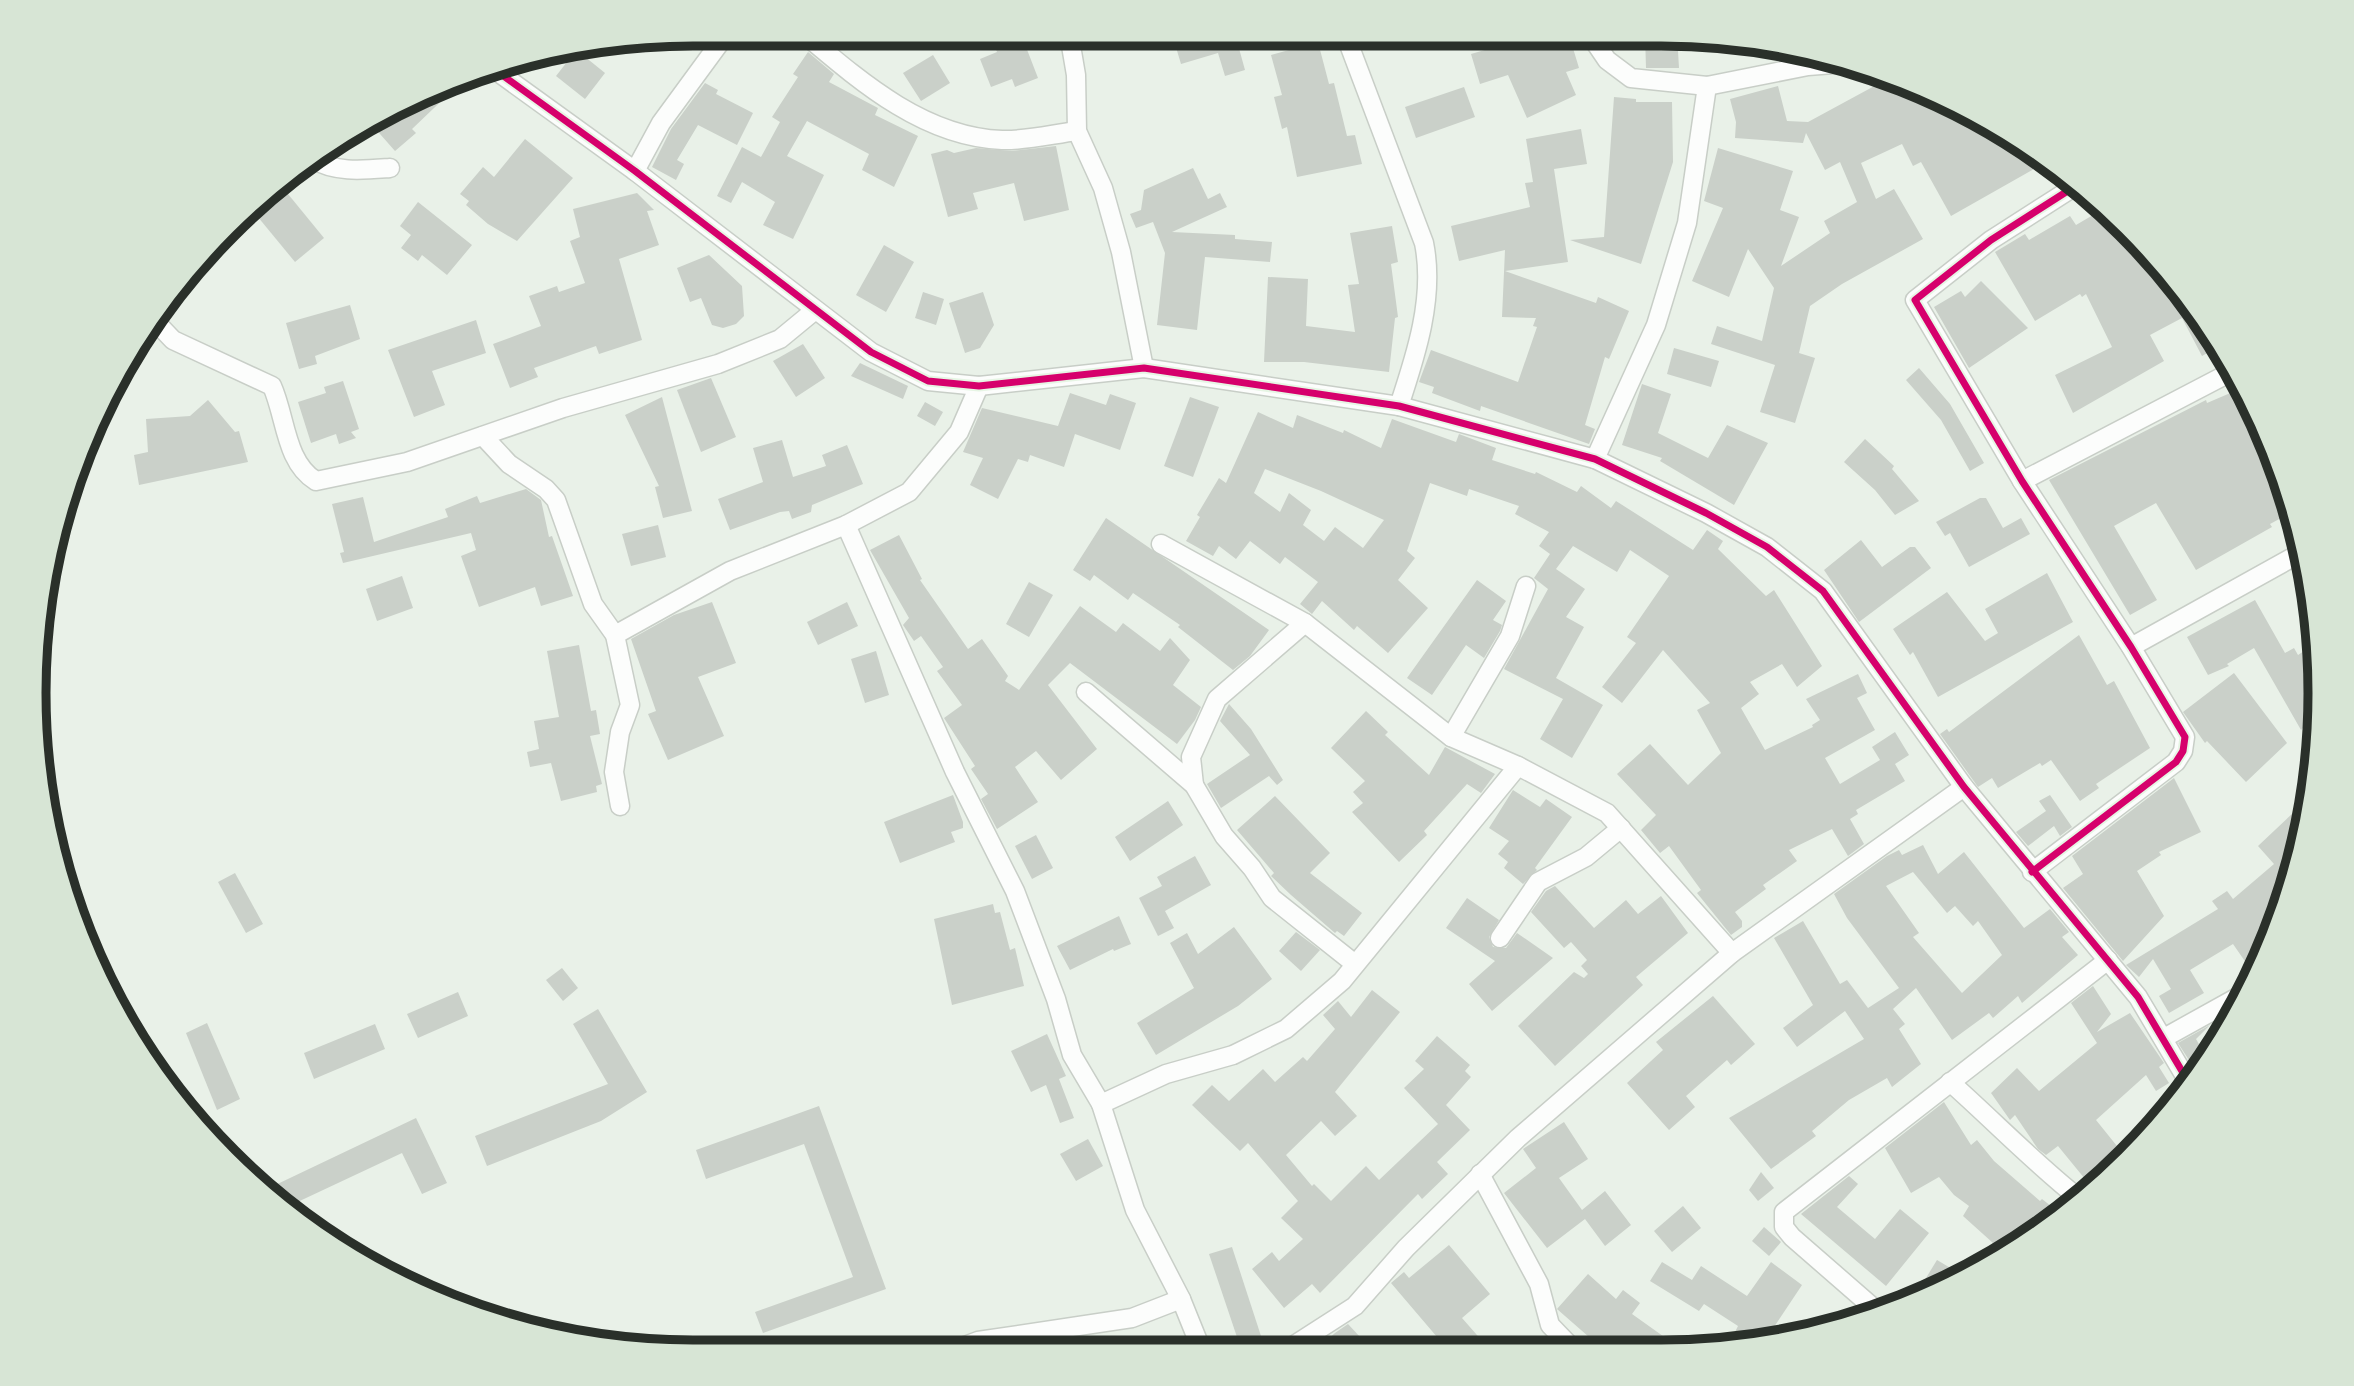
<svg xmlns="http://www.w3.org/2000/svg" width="2354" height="1386" font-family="'Work Sans',sans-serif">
  <rect width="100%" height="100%" fill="#e9f1e8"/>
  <!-- building -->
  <g fill="#cad0c9" fill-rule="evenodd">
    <path d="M990,34h31l17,44 -23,9 -3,-8 -21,8 -11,-28 17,-7z"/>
    <path d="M1172,34h63l10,36 -20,6 -7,-23 -37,11z"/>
    <path d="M1492,34l77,1 10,33 -13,4 10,23 -49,23 -19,-43 -28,9 -9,-30 24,-7z"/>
    <path d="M1645,35h60l46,9v7h-73l1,17h-33z"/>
    <path d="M1318,42l11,42 5,-1 13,53 8,-1 7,29 -65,13 -10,-50 -5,2 -8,-32 8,-2 -11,-40z"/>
    <path d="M579,52l26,21 -20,26 -29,-23 18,-23z"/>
    <path d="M808,52l26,22 -5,8 49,26 -3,7 43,21 -24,51 -32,-17 7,-16 -62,-33 -20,35 37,19 -31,64 -30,-14 12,-23 -33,-20 -11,21 -14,-7 25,-49 19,10 19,-35 -8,-5 26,-40 -5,-3z"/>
    <path d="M933,55l17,28 -29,18 -18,-28z"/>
    <path d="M1891,77l137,68 20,16 -97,55 -30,-54 -8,4 -11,-22 -41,19 15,36 18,-10 29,50 -81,45 -32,22 -11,47 16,5 -20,65 -35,-11 15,-47 -64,-21 6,-18 45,15 12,-53 -26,-39 -19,48 -37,-16 31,-73 -19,-7 14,-53 75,23 -13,39 19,7 -18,49 49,-33 -6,-12 33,-19 -17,-40 -15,8 -19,-37 -3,10 -68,-5 1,-16 -6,-23 48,-13 9,35 21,1z"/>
    <path d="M453,83l3,4 -44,42 4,4 -21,18 -22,-25z"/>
    <path d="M705,83l13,7 -2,4 37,19 -16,32 -39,-20 -21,35 7,4 -8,16 -24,-13 19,-38z"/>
    <path d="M1464,87l11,30 -59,21 -11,-31z"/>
    <path d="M1614,97l22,2v3h36l1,60 -32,102 -71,-24 34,-3z"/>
    <path d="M1581,129l6,35 -33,5 14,93 -63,9 91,32 2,-6 31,14 -20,48 -4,-2 -20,68 10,4 -6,15 -108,-38 -1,5 -48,-18 2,-6 -15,-5 12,-32 87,32 19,-55 -4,-1 3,-8 -34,-1 3,-67 -46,11 -8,-35 79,-19 -5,-24 8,-1 -7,-43z"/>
    <path d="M525,139l48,39 -56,63 -29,-17 -22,-19 3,-4 -9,-7 23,-27 11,10z"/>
    <path d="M1056,146l13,64 -45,11 -10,-38 -41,10 5,16 -30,8 -17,-63 16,-4 7,3 22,-5 36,3z"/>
    <path d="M1193,168l15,31 12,-6 7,14 -55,25 63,3v4l37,3 -2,20 -65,-5 -8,73 -40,-5 8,-72 -12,-31 -17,6 -6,-14 11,-4 3,-20z"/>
    <path d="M279,183l45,55 -29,24 -42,-51z"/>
    <path d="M637,193l17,17 -7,1 12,34 -40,14 23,81 -43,14 -3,-8 -62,22 4,9 -28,11 -17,-44 48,-18 -12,-30 28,-10 2,6 26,-9 -15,-42 10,-4 -7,-28z"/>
    <path d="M418,202l54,43 -25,30 -25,-20 -4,6 -17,-13 10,-13 -11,-9z"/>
    <path d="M2105,208l23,19 24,29 16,29 5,-3 37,45 10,19 -18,10 -20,-38 -32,17 14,26 -91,52 -18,-38 57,-28 -26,-53 -4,3 -2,-3 -45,27 -40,-69 30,-18 4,6 41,-24 6,9z"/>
    <path d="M1392,226l6,36 -7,2 7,53 -3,1 -6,54 -85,-10h-40l4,-85 40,2 -2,47 49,6 -7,-47 11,-1 -9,-51z"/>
    <path d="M884,245l30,17 -28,50 -30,-17z"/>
    <path d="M709,255l33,31 2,30 -8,8 -13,4 -11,-3 -11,-27 -11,4 -13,-34z"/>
    <path d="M1981,281l47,47 -59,40 -35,-61 27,-16 4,6z"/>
    <path d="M923,292l21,7 -8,26 -21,-7z"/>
    <path d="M983,292l11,33 -14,23 -15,5 -16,-50z"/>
    <path d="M350,305l10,34 -45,17 2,8 -18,5 -13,-46z"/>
    <path d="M476,320l10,33 -54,18 13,34 -31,12 -26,-67z"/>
    <path d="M803,344l22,34 -29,19 -23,-36z"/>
    <path d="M1674,348l45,13 -8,26 -44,-13z"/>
    <path d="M860,363l48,23 -5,13 -52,-23z"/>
    <path d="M1919,368l31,36 34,59 -14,8 -29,-51 -35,-40z"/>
    <path d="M711,378l25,59 -35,15 -24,-62z"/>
    <path d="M343,381l16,48 -8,3 5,6 -17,6 -3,-10 -25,9 -13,-41 28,-9 -2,-6z"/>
    <path d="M1642,384l29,10 -13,39 50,25 19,-33 41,18 -34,62 -74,-44 2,-3 -40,-13z"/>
    <path d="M2242,388l29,53 -11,6 26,46 6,19 -22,12 2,3 -76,43 -40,-67 -42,23 43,74 -27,15 -81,-135 157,-80 1,3z"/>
    <path d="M1070,393l36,12 4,-11 26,9 -16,47 -45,-16 -11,33 -34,-12 -2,7 -10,-3 -20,40 -28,-14 13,-27 -20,-6 19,-44 76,18z"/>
    <path d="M662,397l30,114 -29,7 -8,-31 4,-1 -34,-71z"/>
    <path d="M1190,397l29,10 -26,70 -29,-11z"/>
    <path d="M208,400l27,32 4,-1 9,31 -109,23 -5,-30 14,-3 -2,-33 44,-3z"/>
    <path d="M925,402l18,10 -8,14 -18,-10z"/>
    <path d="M1258,412l35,16 4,-13 46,18 1,-3 37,18 11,-29 64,23 3,-8 37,14 -4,12 43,14 1,-2 41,20 4,-6 30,22 5,-7 77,49 14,-20 16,11 -5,8 48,47 8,-6 48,76 -25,21 -15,-23 -32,18 9,12 -18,14 24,42 48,-23 -1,-2 8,-5 -14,-21 52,-25 9,19 -10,5 18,32 -50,28 15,26 40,-24 -8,-13 23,-15 14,23 -14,9 10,17 -49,29 2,4 -8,5 14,25 -16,12 -16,-27 -43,21 8,11 -34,24 3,4 -31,23 7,9v6l-11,8 -34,-42 4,-3 -32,-44 -9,7 -19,-23 15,-15 -39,-41 33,-30 38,41 33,-32 -24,-43 13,-7 -47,-53 -41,53 -20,-16 34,-44 -9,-6 42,-61 -39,-26 -13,22 -44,-26 -17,23 29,20 -19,28 18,10 -28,51 47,27 -31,53 -32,-19 23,-40 -59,-30 44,-80 -14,-11 16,-24 -11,-8 10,-14 -34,-18 4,-8 -50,-17 -2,7 -37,-13 -23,68 8,7 -17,22 30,28 -40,45 -31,-27 -3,4 -32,-29 -10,13 -12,-10 18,-22 -33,-25 -5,7 -30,-23 -14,18 -17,-13 -6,10 -27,-15 14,-24 -3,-2 22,-37 7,5zM1265,469l56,22 63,29 -21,28 -28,-21 -11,14 -21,-16 8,-15 -22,-17 -9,19 -26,-19z"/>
    <path d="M1865,439l29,27 -2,3 27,32 -24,14 -20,-25 -31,-28z"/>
    <path d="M782,440l11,37 33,-11 -4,-11 25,-10 16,39 -51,21 -1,7 -19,7 -3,-8 -9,1 -50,18 -12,-31 45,-17 -10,-34z"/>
    <path d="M526,489l15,11 8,37 3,-1 21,60 -32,10 -6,-19 -56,20 -18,-51 15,-6 -5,-17 -128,30 -3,-10 4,-1 -12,-48 31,-7 11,45 74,-25 -3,-8 32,-13 3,7z"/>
    <path d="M1980,498h6l17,30 18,-10 9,16 -61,33 -19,-34 -5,3 -9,-14z"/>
    <path d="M1106,518l163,112 -19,26 -17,14 -55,-43 2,-2 -47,-32 -5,7 -34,-25 -4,6 -17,-11z"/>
    <path d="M658,525l8,32 -35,9 -9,-32z"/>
    <path d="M899,535l23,44 -2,1 48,69 14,-10 26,37 -3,5 14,9 61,-84 36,26 7,-9 37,28 10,-13 20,22 -17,25 28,22 -6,13 -18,24 -107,-81 -22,22 49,64 -36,31 -25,-29 -21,16 23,35 -41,27 -16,-30 7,-5 -17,-25 4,-3 -31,-48 18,-13 -25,-34 6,-4 -22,-31 -7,5 -11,-16 6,-7 -39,-68z"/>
    <path d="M1861,540l21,27 28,-20h5l16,21 -72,54 -35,-52z"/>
    <path d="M2047,573l26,49 -135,75 -25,-45 -3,3 -17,-26 54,-37 38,49 13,-8 -13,-24z"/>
    <path d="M402,576l11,32 -36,13 -11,-32z"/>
    <path d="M1477,580l29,21 -13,19 9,5 -2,6 -16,27 -18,-13 -34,50 -25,-17z"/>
    <path d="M1029,582l24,13 -24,42 -23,-13z"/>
    <path d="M2255,600l30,53 9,-5 4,7 18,-12 5,50 -5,47 -9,-16 -6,6 -47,-82 -27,16 2,2 -21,9 -21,-38z"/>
    <path d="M712,602l24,61 -38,14 26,59 -56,24 -20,-46 8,-3 -25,-72 43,-24z"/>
    <path d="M847,602l11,24 -40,19 -11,-23z"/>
    <path d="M2079,635l28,50 7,-4 36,67 -54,36 3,4 -19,13 -29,-41 -9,6 -2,-3 -42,25 -6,-10 -14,9 -38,-53 7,-5 2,3z"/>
    <path d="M579,645l12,66 5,-1 4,24 -10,2 12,48 -6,2 1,6 -36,9 -10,-38 -21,4 -3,-15 12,-3 -5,-28 25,-4 -12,-66z"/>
    <path d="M876,651l13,44 -24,8 -14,-44z"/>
    <path d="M2234,673l53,70 -41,39 -39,-41 -2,2 -22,-31z"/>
    <path d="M1229,704l22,25 32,51 -6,5 -8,-9 -48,32 -14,-24 43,-29 -30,-34z"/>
    <path d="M1366,711l22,21 -3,3 44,40 16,-28 50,27 -14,19 -14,-9 -43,47 3,4 -28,27 -47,-50 11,-9 -10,-11 12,-11 -34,-33z"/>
    <path d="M2174,778l27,54 -42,20 2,3 -24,16 27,45 -41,45 -60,-73 20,-14 -11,-18z"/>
    <path d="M1513,790l27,17 6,-8 26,18 -37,51 2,2 -14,14 -19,-16 4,-6 -10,-8 11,-13 -20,-13z"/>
    <path d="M953,795l10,27v6l-12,4 4,10 -55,21 -16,-41z"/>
    <path d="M2050,795l22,32 -12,9 -6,-10 -26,20 -12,-14 30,-21 -7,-10z"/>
    <path d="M1275,796l55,57 -20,20 52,40 -18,23 -7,-5 -2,2 -44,-38 -20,-19 3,-3 -37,-43z"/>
    <path d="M2310,797l-2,25 -38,124 -9,17 -10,7 -18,-26 -43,26 14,23 -35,20 -10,-17 12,-7 -18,-30 -14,18 -13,-12 92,-56 -6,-8 15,-10 6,8 41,-35 -16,-18z"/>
    <path d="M1168,801l15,24 -53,36 -15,-24z"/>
    <path d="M1036,835l17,33 -21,11 -17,-33z"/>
    <path d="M1923,845l15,29 26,-22 60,76 26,-19 19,23 -7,5 16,18 -56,48 -4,-7 -25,22 -4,-5 -37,27 -36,-52 -23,21 12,15 -6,5 22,35 -29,23 -5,-9 -38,22 -37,31 4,5 -45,33 -42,-51 135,-79 -19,-28 -48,36 -14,-19 30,-23 -39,-67 29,-17 37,63 7,-4 21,28 31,-20 -52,-70 -13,-24 53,-38 12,-6 3,5zM1913,872l34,41 8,-7 18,20 5,-5 24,34 -40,38 -49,-56 6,-4 -33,-47z"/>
    <path d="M1195,856l16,29 -46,26 9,17 -16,8 -19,-38 23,-12 -5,-9z"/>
    <path d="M235,873l28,51 -17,9 -28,-51z"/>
    <path d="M1555,886l39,42 32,-28 12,14 23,-18 27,37 -52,44 7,8 -88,81 -37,-40 56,-54 10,6 4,-4 -7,-8 6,-6 -16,-18 -7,6 -33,-36 15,-21z"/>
    <path d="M1467,898l32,22 -10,17 4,10 13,1 11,-15 36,25 -61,53 -23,-27 26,-23 -49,-33z"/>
    <path d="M993,904l2,9 5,-1 10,38 5,-2 9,38 -72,19 -18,-86z"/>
    <path d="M1119,916l12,28 -17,7 -1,-2 -43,21 -13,-24z"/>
    <path d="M1234,927l38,52 -34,27 -82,49 -19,-32 57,-35 -24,-45 17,-10 11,21z"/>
    <path d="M1296,932l24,18 -19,21 -22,-20z"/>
    <path d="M562,968l16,20 -15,13 -17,-21z"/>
    <path d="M2093,986l18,28 -14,18 33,-19 34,50 -5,4 10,16 -13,8 -10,-16 -50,45 29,36 -31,34 -36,-44 -12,9 -8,-6 -23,-34 -5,5 -19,-27 26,-25 22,23 58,-48 -26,-40z"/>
    <path d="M1372,990l28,22 -65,80 22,24 -22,20 -14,-15 -35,34 26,31 2,-2 17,17 35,-35 13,14 59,-56 -34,-36 20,-19 -9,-8 22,-25 33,29 -5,6 6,6 -25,28 24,25 -33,32 11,12 -26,25 -4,-5 -98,99 -8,-9 -28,24 -32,-39 20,-17 7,9 24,-22 -22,-21 17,-17 -50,-58 -8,8 -48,-46 20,-20 17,16 34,-32 12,13 28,-25 4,4 28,-32 -12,-14 15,-14 13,16z"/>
    <path d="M458,992l10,24 -50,22 -11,-24z"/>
    <path d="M1713,996l42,48 -24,21 -4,-5 -41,36 9,11 -26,23 -42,-47 36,-33 -7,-8z"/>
    <path d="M598,1009l49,83 -46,29 -114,45 -12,-30 133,-52 -35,-60z"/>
    <path d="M207,1023l33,76 -23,11 -31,-77z"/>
    <path d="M375,1024l10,25 -71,30 -10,-26z"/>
    <path d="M2210,1025l-14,14 12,21 -14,8 -16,-25z"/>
    <path d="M1047,1034l19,42 -7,3 15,39 -14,5 -14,-38 -15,7 -20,-41z"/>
    <path d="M1944,1102l27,43 6,-5 17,21 46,40 2,-2 19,15 -70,51 -26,10 28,-32 -30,-27 6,-10 -15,-11 -15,-18 -28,16 -26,-45z"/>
    <path d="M819,1106l67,183 -123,44 -8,-21 98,-35 -49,-133 -98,35 -10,-29z"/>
    <path d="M416,1118l31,65 -25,11 -20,-41 -113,53 -20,-18z"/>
    <path d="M1564,1122l24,37 -29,19 23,32 23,-19 26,34 -26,21 -20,-27 -38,29 -43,-55 32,-25 -13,-19z"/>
    <path d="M1088,1139l15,27 -27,15 -16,-27z"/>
    <path d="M1761,1172l13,16 -16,13 -9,-11z"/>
    <path d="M1849,1176l9,8 -21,23 38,32 25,-30 29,24 -43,53 -85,-72z"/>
    <path d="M1683,1206l18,22 -29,24 -18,-21z"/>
    <path d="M1764,1227l17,15 -12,14 -17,-15z"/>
    <path d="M1449,1245l41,49 -28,24 29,33h-42l-58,-68 13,-11 5,6z"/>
    <path d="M1232,1247l29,89 -22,7 -30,-89z"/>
    <path d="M1937,1260l27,16 -49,20z"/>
    <path d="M1662,1262l30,18 9,-14 46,30 24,-34 31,23 -38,57 -37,6 11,-22 -34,-22 -5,7 -49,-30z"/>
    <path d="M1588,1274l28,25 7,-9 17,13 -8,11 52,37h-79l-48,-42z"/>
    <path d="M1348,1324l25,27h-58l20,-18z"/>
  </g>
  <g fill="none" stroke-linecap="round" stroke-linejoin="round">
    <defs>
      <g id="street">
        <path d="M803,33c58,49 121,104 199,107 24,1 51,-6 75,-9"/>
        <path d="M1069,34l7,41 1,56 26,57 18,64 23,116"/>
        <path d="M1345,34l79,209c11,54 -8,112 -25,163"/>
        <path d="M1590,35l17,25 24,18 76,8 101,-20 38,-3"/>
        <path d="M491,67l144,104 236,181 57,29 51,5 165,-18 255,38 196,53 111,54 61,34 56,44 141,196 174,210 51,86"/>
        <path d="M312,159c24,14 51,11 78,9"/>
        <path d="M635,171l26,-48 66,-90"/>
        <path d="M152,318l21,22 99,46c14,31 13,76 44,95l91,-19 156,-54 155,-44 62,-25 34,-28"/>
        <path d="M483,436l26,28 37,25 10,11 37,104 22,31 15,70 -10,27 -6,40 6,34"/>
        <path d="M1595,459l61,-134 31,-102 20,-137"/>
        <path d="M2022,481l211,-110"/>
        <path d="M846,525l109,247 60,119 41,108 16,56 29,49 34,106 46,89 21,52"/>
        <path d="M1161,544l144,79 146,114 67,29 89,47 125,140"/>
        <path d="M615,635l115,-64 116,-46 63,-33 50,-60 20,-46"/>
        <path d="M2131,647l173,-96"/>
        <path d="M1086,692l108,93 30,51 28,32 20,30 83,66"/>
        <path d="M1451,737l59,-101 16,-50"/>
        <path d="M1194,785l-3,-28 26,-58 88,-76"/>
        <path d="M2032,872l144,-110 7,-11 2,-14 -54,-90 -109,-166 -107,-181 76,-60 86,-55"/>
        <path d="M1500,938l38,-56 48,-25 35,-29"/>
        <path d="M2164,1038l81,-45"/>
        <path d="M1950,1082c44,39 84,81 131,118"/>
        <path d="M1101,1104l65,-30 67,-19 53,-26 56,-48 176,-215"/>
        <path d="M1480,1174l59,110 11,41 25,26"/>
        <path d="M1877,1311l-85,-74 -8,-10v-15l324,-252"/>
        <path d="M961,1351l1,-4 16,-6 154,-23 49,-19"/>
        <path d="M1285,1351l70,-45 51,-58 112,-110 214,-185 232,-166"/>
      </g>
    </defs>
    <!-- street casing -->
    <use href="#street" stroke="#c8cec7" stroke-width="21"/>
    <!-- street -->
    <use href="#street" stroke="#fcfdfc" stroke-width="18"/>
    <defs>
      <g id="cycleway">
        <path d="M491,67l144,104 236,181 57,29 51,5 165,-18 255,38 196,53 111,54 61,34 56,44 141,196 174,210 51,86"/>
        <path d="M2032,872l144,-110 7,-11 2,-14 -54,-90 -109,-166 -107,-181 76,-60 86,-55"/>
      </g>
    </defs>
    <!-- cycleway casing -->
    <use href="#cycleway" stroke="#e6f5e4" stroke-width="11"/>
    <!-- cycleway -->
    <use href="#cycleway" stroke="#d6006c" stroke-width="7"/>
  </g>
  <!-- crop -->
  <path d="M0 0H2354V1386H0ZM693 46H1661A647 647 0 0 1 2308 693V693A647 647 0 0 1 1661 1340H693A647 647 0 0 1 46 693V693A647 647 0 0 1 693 46Z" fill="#d7e5d5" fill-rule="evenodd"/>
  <path fill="none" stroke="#2a302a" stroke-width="9" d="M693 46H1661A647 647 0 0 1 2308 693V693A647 647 0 0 1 1661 1340H693A647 647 0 0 1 46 693V693A647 647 0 0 1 693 46Z"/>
</svg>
